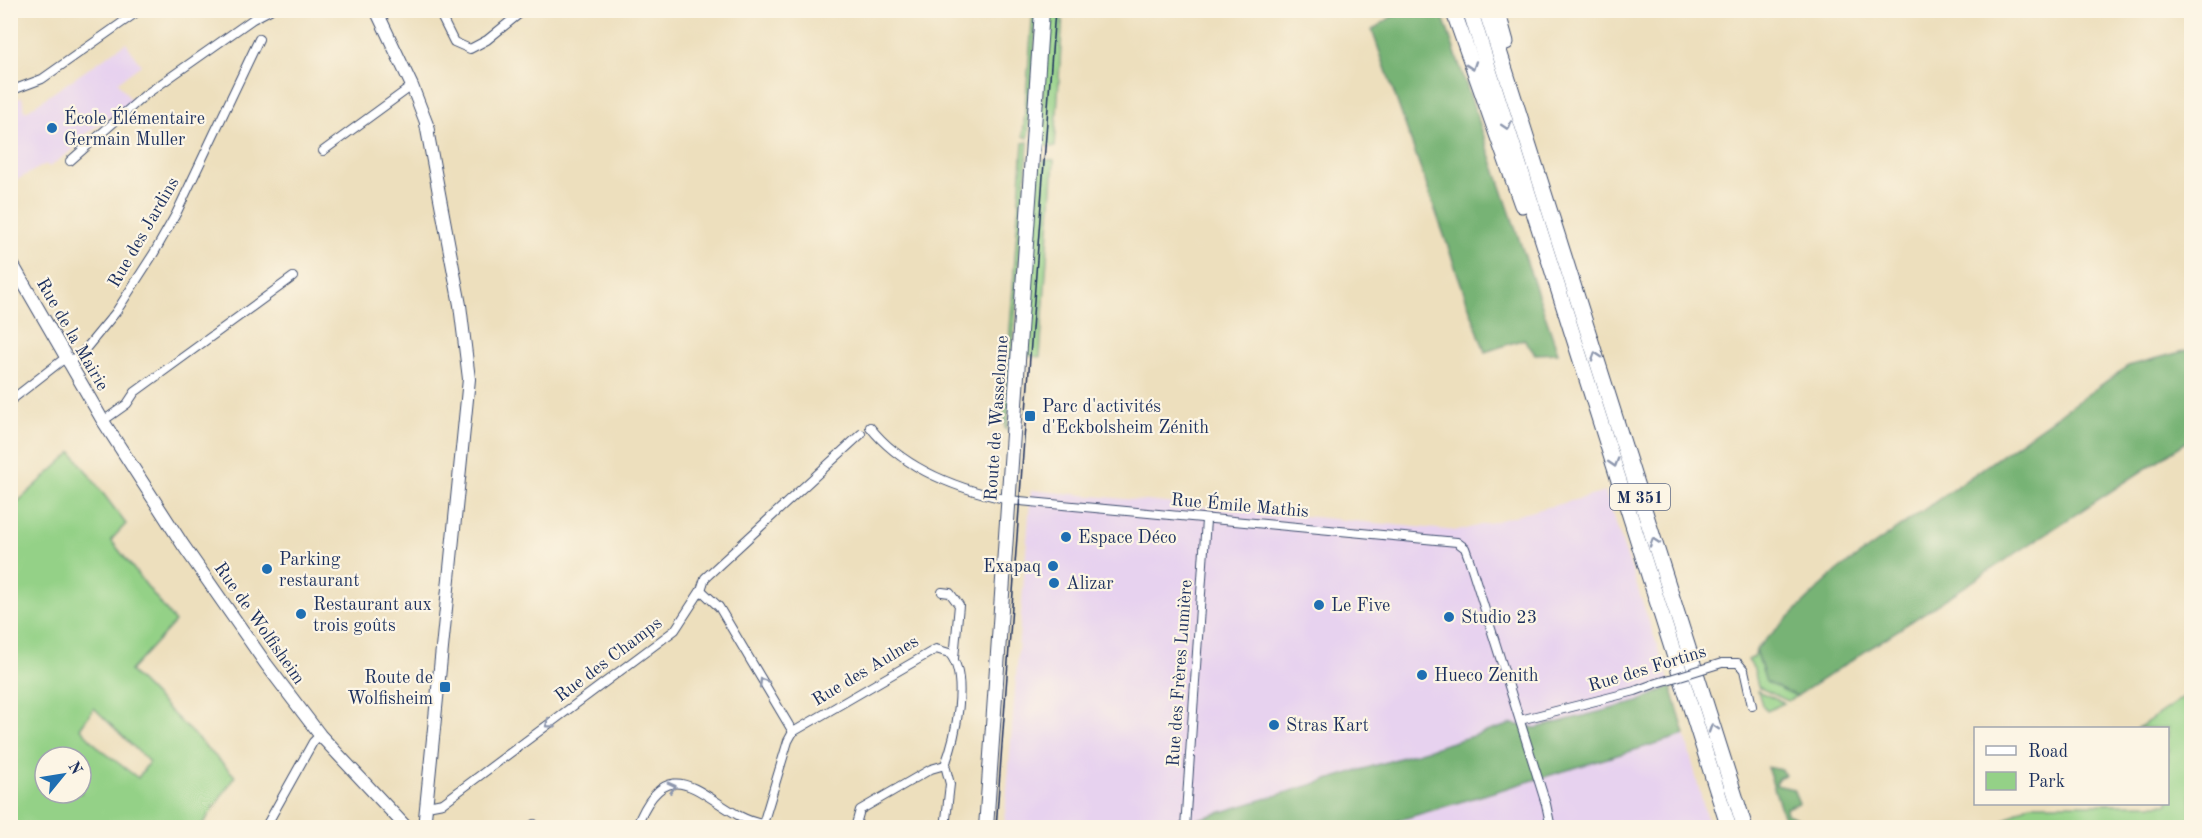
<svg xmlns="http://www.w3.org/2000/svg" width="2202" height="838" font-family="'Old Standard TT',serif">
  <rect width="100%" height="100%" fill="#fcf5e5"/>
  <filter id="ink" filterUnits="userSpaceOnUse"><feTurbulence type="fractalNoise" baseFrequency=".0167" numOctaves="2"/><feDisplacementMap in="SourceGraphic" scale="12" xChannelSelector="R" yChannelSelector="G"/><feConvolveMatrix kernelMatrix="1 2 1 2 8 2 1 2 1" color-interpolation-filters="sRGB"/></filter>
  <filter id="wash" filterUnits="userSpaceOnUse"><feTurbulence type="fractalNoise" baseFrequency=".008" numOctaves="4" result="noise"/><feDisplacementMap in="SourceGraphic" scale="24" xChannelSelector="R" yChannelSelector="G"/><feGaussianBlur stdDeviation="1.35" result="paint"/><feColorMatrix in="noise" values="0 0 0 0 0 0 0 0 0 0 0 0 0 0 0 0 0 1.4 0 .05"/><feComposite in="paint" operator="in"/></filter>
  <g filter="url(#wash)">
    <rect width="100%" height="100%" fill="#eddfbd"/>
    <!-- built -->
    <g fill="#e7d2ef">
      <path d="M126,43l15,22 -23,17 14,20 -61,42 3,5 -25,18 -3,-3 -35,19 -1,-86 4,-2 1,5 7,-3 3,15z"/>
      <path d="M1031,490l427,41 147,-39 66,194 -33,16 -102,26 -25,-3 -315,95 -1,7 -191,1z"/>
      <path d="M1685,735l24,92 -333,1z"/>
    </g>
    <!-- green -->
    <g fill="#94d187" stroke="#588072" stroke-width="1.5" fill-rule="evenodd">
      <path d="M1033,11h4l-9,127 -5,-2z"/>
      <path d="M1048,11h15l-8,136 -10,-1 -6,-9z"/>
      <path d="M1028,142l-21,288 -2,-1 -1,-13 19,-273z"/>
      <path d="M1044,160h10l-14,197 -17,-2 14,-187z"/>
      <path d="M72,452l54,72 -15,16 64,82 -45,49 105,105 -34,51h-190v-319zM94,708l55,54 -11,16 -38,-29 -20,-21zM45,757h36v36h-36z"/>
      <path d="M1756,650l10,32 31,14 -9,5 -30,-14 -4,-18 -6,-9 6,-3z"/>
      <path d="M1758,691l26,12 -17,8 -5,-6z"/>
      <path d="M2191,692v135h-197l35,-23h139v-76h-30z"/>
    </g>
    <!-- forest -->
    <g fill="#77b374" stroke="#497169" stroke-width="1.5">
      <path d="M1402,10l39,1 117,342 -23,1 -11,-15 -39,13 -113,-322z"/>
      <path d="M2192,349l-1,90 -394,257 -31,-14 -10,-33 81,-78 291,-205z"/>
      <path d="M1671,686l14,49 -309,92 -181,1v-8l317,-96 24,4 102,-26z"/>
      <path d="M1767,767l14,3 4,5 -7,3 -2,7 17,4 6,14 -13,5 1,6 28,12 -28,1z"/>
    </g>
  </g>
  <g filter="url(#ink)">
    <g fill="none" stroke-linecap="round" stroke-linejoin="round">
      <defs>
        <g id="street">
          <path d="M438,10l16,32 16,7 17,-9 37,-30"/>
          <path d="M10,91l32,-12 98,-69"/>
          <path d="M323,151l89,-65"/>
          <path d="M70,161l75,-66 108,-76 17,-9"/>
          <path d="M67,363l16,-11 33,-40 38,-59 22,-39 83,-175"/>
          <path d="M10,401l55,-43"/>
          <path d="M103,421l24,-17 8,-12 158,-115"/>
          <path d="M870,427c33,42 87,62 139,73l448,42 8,6 4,11 77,245 5,24"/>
          <path d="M701,590l18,17 74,125"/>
          <path d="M942,592l8,1 9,12 -5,53"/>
          <path d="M1722,663h16l6,7 8,36"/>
          <path d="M1520,720l115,-29 19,-7"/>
          <path d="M427,806l16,-3 232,-173 26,-40 4,-12 156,-144"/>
          <path d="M268,823l9,5"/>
          <path d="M265,828l48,-86 7,-7"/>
          <path d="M528,828l6,-4"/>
          <path d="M636,828c36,-94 76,-11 127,-4"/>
          <path d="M765,828l-2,-4 25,-83 5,-9 143,-83 13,4c21,23 6,86 -4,112"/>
          <path d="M855,828l5,-18 71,-41 14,-4 5,19 -5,44"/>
          <path d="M1185,828l21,-308"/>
        </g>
        <g id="secondary">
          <path d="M376,10l36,76 17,44"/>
          <path d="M10,260l93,161 80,124 83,119 54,71 87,93"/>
          <path d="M424,828l45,-449 -9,-74 -34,-181"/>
        </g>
        <path id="primary" d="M986,828l56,-818"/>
        <g id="highway">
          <path d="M1453,10l69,195"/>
          <path d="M1470,10l259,818"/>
          <path d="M1486,10l259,818"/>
          <path d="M1497,10l9,32"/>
        </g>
      </defs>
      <!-- street casing -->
      <use href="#street" stroke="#3a496c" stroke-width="10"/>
      <!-- secondary casing -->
      <use href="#secondary" stroke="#3a496c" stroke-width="14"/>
      <!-- primary casing -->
      <use href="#primary" stroke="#3a496c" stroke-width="16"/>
      <!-- highway casing -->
      <use href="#highway" stroke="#3a496c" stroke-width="17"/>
      <!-- street -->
      <use href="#street" stroke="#fff" stroke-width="8"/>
      <!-- secondary -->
      <use href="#secondary" stroke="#fff" stroke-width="12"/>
      <!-- primary -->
      <use href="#primary" stroke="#fff" stroke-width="14"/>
      <!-- highway -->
      <use href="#highway" stroke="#fff" stroke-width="15"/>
      <!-- tram -->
      <path stroke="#1b2f5e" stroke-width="1.5" d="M996,828l59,-818"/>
      <defs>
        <path id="street-bridge" d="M1654,684l68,-21"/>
      </defs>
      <!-- street-bridge casing -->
      <use href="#street-bridge" stroke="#3a496c" stroke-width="10" stroke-linecap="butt"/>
      <!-- street-bridge -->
      <use href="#street-bridge" stroke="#fff" stroke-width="8"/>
    </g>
    <!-- one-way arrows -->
    <defs><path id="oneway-chevron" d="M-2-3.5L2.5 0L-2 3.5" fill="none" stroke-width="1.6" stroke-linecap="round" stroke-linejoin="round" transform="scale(1.5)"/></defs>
    <g stroke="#8d97ae">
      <use href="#oneway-chevron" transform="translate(1472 66) rotate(71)"/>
      <use href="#oneway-chevron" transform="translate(1507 126) rotate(72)"/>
      <use href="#oneway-chevron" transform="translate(1596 356) rotate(-108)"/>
      <use href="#oneway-chevron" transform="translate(1614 463) rotate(73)"/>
      <use href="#oneway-chevron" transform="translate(1654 542) rotate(-108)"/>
      <use href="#oneway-chevron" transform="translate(763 682) rotate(-121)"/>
      <use href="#oneway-chevron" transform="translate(549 724) rotate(143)"/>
      <use href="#oneway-chevron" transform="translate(1713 728) rotate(-108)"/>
      <use href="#oneway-chevron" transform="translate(672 787) rotate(-15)"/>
    </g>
  </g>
  <!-- markers -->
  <g fill="#1f6fb2" stroke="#fcf5e5" stroke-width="2">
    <circle cx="52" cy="128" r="6"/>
    <rect x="1024" y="410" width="12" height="12" rx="3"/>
    <circle cx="1066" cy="537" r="6"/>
    <circle cx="1053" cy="566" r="6"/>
    <circle cx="267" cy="569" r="6"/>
    <circle cx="1054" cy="583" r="6"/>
    <circle cx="1319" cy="605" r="6"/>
    <circle cx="301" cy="614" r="6"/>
    <circle cx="1449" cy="617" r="6"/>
    <circle cx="1422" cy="675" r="6"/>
    <rect x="439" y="681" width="12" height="12" rx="3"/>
    <circle cx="1274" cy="725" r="6"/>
  </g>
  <g text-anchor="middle" stroke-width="4.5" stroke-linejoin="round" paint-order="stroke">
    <!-- shield labels -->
    <rect fill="#fcf5e5" stroke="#5e6a86" stroke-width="1.5" x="1610" y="484" width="60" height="26" rx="4.5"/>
    <g font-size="16" font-weight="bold" fill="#1b2f5e">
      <text x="1640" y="503">M 351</text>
    </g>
    <!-- poi labels -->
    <g font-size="18" fill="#1b2f5e" stroke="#fcf5e5" text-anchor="start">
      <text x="64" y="124">École Élémentaire<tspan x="64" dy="21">Germain Muller</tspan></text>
      <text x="1042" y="412">Parc d'activités<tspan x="1042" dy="21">d'Eckbolsheim Zénith</tspan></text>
      <text x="1078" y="543">Espace Déco</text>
      <text x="279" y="565">Parking<tspan x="279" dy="21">restaurant</tspan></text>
      <text x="1041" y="572" text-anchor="end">Exapaq</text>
      <text x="1066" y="589">Alizar</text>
      <text x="313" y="610">Restaurant aux<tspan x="313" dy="21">trois goûts</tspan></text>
      <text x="1331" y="611">Le Five</text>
      <text x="1461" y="623">Studio 23</text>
      <text x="1434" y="681">Hueco Zenith</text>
      <text x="433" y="683" text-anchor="end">Route de<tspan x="433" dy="21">Wolfisheim</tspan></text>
      <text x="1286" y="731">Stras Kart</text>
    </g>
    <!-- street labels -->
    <g font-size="18" fill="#1b2f5e" stroke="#fcf5e5">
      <text transform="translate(143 232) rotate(-60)" y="6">Rue des Jardins</text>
      <text transform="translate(73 334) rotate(60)" y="6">Rue de la Mairie</text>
      <text transform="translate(996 418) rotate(-86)" y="6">Route de Wasselonne</text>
      <text transform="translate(1240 505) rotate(5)" y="6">Rue Émile Mathis</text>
      <text transform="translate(260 623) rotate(55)" y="6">Rue de Wolfisheim</text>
      <text transform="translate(608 659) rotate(-37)" y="6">Rue des Champs</text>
      <text transform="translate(1647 668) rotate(-17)" y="6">Rue des Fortins</text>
      <text transform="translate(865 670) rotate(-31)" y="6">Rue des Aulnes</text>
      <text transform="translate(1179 673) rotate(-86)" y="6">Rue des Frères Lumière</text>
    </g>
  </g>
  <!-- margin -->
  <rect width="2202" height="838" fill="none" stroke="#fcf5e5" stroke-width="36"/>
  <!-- legend -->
  <rect x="1974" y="727" width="195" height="78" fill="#fcf5e5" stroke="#a2a6af" stroke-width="1.5"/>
  <rect x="1986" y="746" width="30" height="9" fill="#ffffff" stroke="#a2a6af" stroke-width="1.5"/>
  <text x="2028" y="757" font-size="18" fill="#1b2f5e">Road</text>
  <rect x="1986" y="772" width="30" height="18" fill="#94d187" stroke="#a2a6af" stroke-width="1.5"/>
  <text x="2028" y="787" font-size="18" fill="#1b2f5e">Park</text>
  <!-- north arrow -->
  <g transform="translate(63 775) rotate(60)"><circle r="28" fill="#fcf5e5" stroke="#a2a6af" stroke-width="1.5"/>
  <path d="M0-4.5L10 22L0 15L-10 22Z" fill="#1f6fb2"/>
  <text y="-9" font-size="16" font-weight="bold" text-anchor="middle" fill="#1b2f5e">N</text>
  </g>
</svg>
